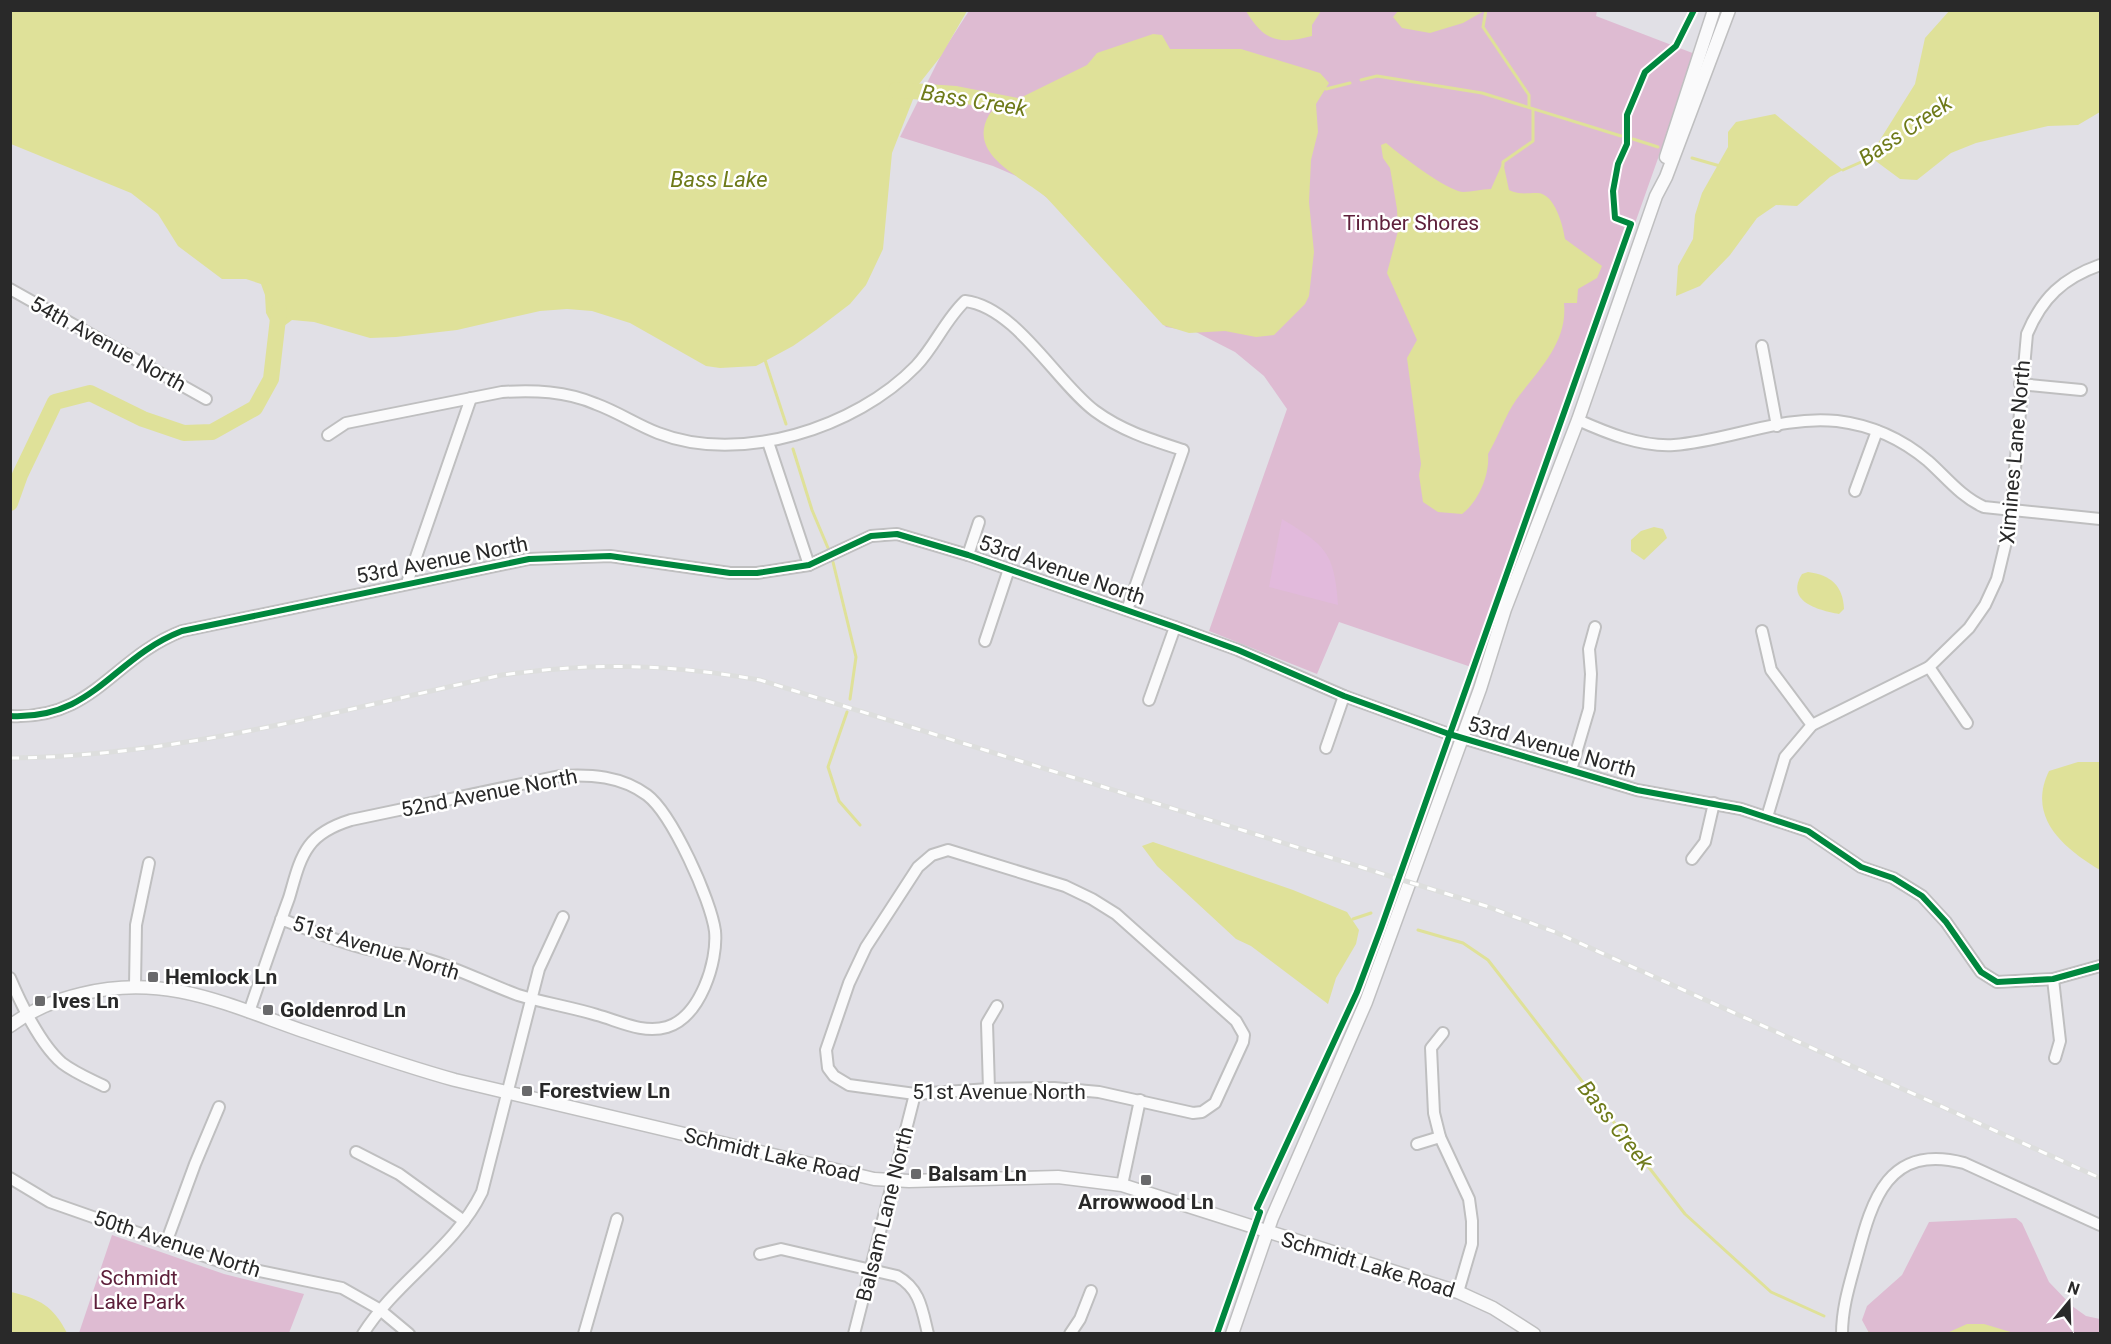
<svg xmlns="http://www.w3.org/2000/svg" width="2111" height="1344" font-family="Roboto,sans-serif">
  <rect width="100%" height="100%" fill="#e1e0e6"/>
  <!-- green -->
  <g fill="#debbd2">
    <path d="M969,11h628l-1,5 99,38 -218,615 -138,-47 -22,52 -108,-43 78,-222 -23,-33 -29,-24 -39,-20 -30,-5 -110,-121 -28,-25 -35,-15 -93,-29 43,-86z"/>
    <path d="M2016,1218l6,5 27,59 23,24 14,10 14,3v14h-231l-7,-13 5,-14 35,-31 27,-53z"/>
    <path d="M112,1235l112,39 80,20 -15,39h-210z"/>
  </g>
  <!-- pitch -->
  <path fill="#e2badc" d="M1282,519c44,27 52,33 56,86l-69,-18z"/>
  <!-- water -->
  <g fill="#dfe199">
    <path d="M1950,10l150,1v101l-22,13 -30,1 -72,17 -25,10 -34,27 -17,-1 -27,-20h-5l47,-75 10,-46z"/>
    <path d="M10,11l1,-1 956,1 -26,45 -22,28 -27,69 -9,96 -17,36 -16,19 -34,26 -23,16 -37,20 -36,2 -14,-2 -76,-43 -38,-12 -25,-2 -27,2 -83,19 -61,7 -26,1 -56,-16 -22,-2 -16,12 -10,-19 -1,-18 -4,-11 -15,-5h-24l-44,-33 -20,-32 -27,-21 -120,-49z"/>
    <path d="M1246,11h75l-9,14v11c-34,9 -48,5 -66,-25z"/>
    <path d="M1398,11v-1l86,1 -21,12 -33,10 -28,-5 -9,-11z"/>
    <path d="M1153,34l9,1 8,14h71l79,24 9,10 -13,21 2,28 -7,28 -2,42 5,50 -5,44 -4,8 -31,31 -18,2 -31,-6 -36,2 -26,-8 -117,-128c-24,-20 -80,-42 -57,-82 4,-6 11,-12 16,-17l13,1 69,-34 10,-12z"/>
    <path d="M1775,114l68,56 -13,7 -33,29 -21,-1 -19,13 -27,37 -30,31 -24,10 2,-30 15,-27 2,-24 7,-22 26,-46v-15l8,-10z"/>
    <path d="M1386,143c13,11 61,48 77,49 9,0 19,-3 28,-3l12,-27 6,28c11,5 16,3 28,3 18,0 26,33 28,46l37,27 -5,12 -19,11 -1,14h-13c4,40 -26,67 -48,97 -11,16 -18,37 -28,54 2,21 -10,48 -26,60l-24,-2 -15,-10 -4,-27 2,-11 -14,-106 10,-18 -30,-67 11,-42 -1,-22 -7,-41 -7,-10 -2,-13z"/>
    <path d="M1654,527l9,2 4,9 -23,22 -13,-9v-11l10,-9z"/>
    <path d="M1808,572c23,3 35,14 36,37l-5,5c-22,-4 -54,-13 -37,-40z"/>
    <path d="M2078,762h22v108c-35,-21 -74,-52 -51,-99z"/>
    <path d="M1153,842l140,48 54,22 12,18 -3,14 -20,34 -8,26 -77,-58 -15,-7 -79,-73 -15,-20z"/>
    <path d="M11,1292c29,7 42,14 56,41h-56z"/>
    <path d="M1967,1324h17l30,9h-67z"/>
  </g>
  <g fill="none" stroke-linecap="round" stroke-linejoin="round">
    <!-- stream -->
    <g stroke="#dfe199" stroke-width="3">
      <path d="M1486,10l-3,17 46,68v12"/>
      <path d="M1361,80l16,-4 105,17 139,43"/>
      <path d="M1326,89l24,-6"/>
      <path d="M1633,139l25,8"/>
      <path d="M1692,158l28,8"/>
      <path d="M1503,166v-4l30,-21v-32"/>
      <path d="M1843,170l25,-11"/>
      <path d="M764,357l22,67"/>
      <path d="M793,449l19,61 16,38"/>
      <path d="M833,562l23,95 -6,42"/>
      <path d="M847,712l-19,55 11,34 21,24"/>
      <path d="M1353,919l18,-6"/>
      <path d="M1418,930l45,13 25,17 197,254 86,78 53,24"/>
      <path d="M1869,1333l1,1"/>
    </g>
    <!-- river -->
    <g stroke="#dfe199" stroke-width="16">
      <path d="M896,90l60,4 66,13"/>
      <path d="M10,503l10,-28 35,-73 35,-9 53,26 41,14 28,-1 43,-24 16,-29 8,-69"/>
    </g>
    <defs>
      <g id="minor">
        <path d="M10,289l196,110"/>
        <path d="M1762,346l15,80"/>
        <path d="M2020,384l61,6"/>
        <path d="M1578,420c29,13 63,27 96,25 54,-4 108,-30 163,-24 33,4 65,18 91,40 18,16 33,36 56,46l116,12"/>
        <path d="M328,435l18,-12 156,-31c32,-2 64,-1 94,12 22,8 41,21 62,29 82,32 198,-5 258,-67 19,-20 29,-46 49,-65 51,6 92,82 130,110 27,20 57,29 88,39l-56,160"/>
        <path d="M768,442l41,123"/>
        <path d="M1855,491l22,-60"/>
        <path d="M968,555l11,-33"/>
        <path d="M407,583l64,-185"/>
        <path d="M1762,631l9,39 41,55"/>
        <path d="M985,641l24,-72"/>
        <path d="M1929,667l38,56"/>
        <path d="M1149,700l26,-73"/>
        <path d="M10,716c84,4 102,-58 172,-85l347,-72 81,-3 120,17h27l52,-8 62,-29 26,-2 71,21 207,72 63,23 106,46 105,38 188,56 104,19 67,22 53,36 32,11 29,18 24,26 35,50 16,10 56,-3 47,-13"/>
        <path d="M1326,748l18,-52"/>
        <path d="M1571,770l18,-61 2,-35 -2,-25 6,-22"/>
        <path d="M1767,817l18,-60 27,-32 117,-58 40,-39 16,-23 12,-26 13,-54 17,-191c15,-36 36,-56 73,-69"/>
        <path d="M948,850l117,36 27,13 24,15 120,107 8,14 -1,7 -28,61 -13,9 -9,1 -94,-21 -45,-4 -65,1 -74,5 -66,-9 -15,-9 -6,-8 -2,-18 23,-67 17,-36 52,-80 14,-12z"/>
        <path d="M1692,859l13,-17 9,-39"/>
        <path d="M10,978c11,26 31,67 52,85 13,10 28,16 42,23"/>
        <path d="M2053,979l7,62 -5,17"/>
        <path d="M135,985l1,-60 13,-62"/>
        <path d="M249,1012c13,-38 26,-76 40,-114 5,-16 9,-37 20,-52 10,-14 26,-21 42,-26l209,-44c31,-2 61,0 87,19 25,19 64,105 68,136 3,31 -15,86 -48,96 -24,7 -48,-6 -70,-12 -26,-8 -53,-12 -79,-20 -30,-11 -59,-26 -89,-35 -20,-7 -41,-6 -62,-11 -29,-7 -58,-19 -86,-30"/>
        <path d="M1443,1033l-12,15 3,65 6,24 29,62 3,22v23l-14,48"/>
        <path d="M989,1089l-2,-66 10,-17"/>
        <path d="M1417,1144l23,-7"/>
        <path d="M356,1152l43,22 65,47"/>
        <path d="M10,1178l40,24 180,63 112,23 37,21 30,25"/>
        <path d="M1122,1185l18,-85"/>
        <path d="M166,1243l29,-79 24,-57"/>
        <path d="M760,1254l21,-5 116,27c23,13 25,33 31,58"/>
        <path d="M363,1334c33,-53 92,-86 119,-142l57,-223 24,-52"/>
        <path d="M584,1334l33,-115"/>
        <path d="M854,1334l61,-240"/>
        <path d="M1070,1334l10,-15 11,-28"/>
        <path d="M1842,1334c0,-27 8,-51 15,-77 15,-57 31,-114 107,-94l136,62"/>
      </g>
      <g id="tertiary">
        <path d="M1666,157l48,-147"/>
        <path d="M10,1026c20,-15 46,-26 71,-32 83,-21 145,10 222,37 50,17 101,35 152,49l419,99 35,2 149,-4 64,8 336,107 35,16 41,26"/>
        <path d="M1232,1334l40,-116 94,-216 114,-313 25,-80 73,-189 78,-224 10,-19 63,-167"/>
      </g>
    </defs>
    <!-- minor casing -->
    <use href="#minor" stroke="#bfbfc0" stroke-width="14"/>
    <!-- tertiary casing -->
    <use href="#tertiary" stroke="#bfbfc0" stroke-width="15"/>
    <!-- minor -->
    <use href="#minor" stroke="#fafafb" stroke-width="10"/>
    <!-- tertiary -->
    <use href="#tertiary" stroke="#fafafb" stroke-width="12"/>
    <defs>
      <path id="rail" d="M10,758c165,-1 331,-48 492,-83 92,-13 166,-11 258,5l726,226 69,26 545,246"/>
    </defs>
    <!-- rail casing -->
    <use href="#rail" stroke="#dddedd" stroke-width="5"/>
    <!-- rail -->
    <use href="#rail" stroke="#fff" stroke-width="3" stroke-dasharray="9" stroke-linecap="butt"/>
    <defs>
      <g id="cycleway">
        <path d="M10,716c84,4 102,-58 172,-85l347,-72 81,-3 120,17h27l52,-8 62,-29 26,-2 71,21 207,72 63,23 106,46 105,38 188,56 104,19 67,22 53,36 32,11 29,18 24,26 35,50 16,10 56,-3 47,-13"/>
        <path d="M1257,1208l100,-216 24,-64 250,-704 -16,-6 -2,-27 5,-27 9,-20v-29l18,-43 31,-26 18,-36"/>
        <path d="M1217,1334l43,-122"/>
      </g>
    </defs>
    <!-- cycleway casing -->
    <use href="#cycleway" stroke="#fff" stroke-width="10"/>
    <!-- cycleway -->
    <use href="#cycleway" stroke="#00873e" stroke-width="6"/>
  </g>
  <!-- markers -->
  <g fill="#69696b" stroke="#fff" stroke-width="2">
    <rect x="147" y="971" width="12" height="12" rx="3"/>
    <rect x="34" y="995" width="12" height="12" rx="3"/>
    <rect x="262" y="1004" width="12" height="12" rx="3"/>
    <rect x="521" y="1085" width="12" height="12" rx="3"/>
    <rect x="910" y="1168" width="12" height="12" rx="3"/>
    <rect x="1140" y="1174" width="12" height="12" rx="3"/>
  </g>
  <g text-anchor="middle" stroke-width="5" stroke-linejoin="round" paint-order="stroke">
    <!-- park labels -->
    <g font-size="21" fill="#5e203b" stroke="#fff">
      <text x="1411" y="230">Timber Shores</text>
      <text x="139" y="1285">Schmidt<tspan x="139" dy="24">Lake Park</tspan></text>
    </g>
    <!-- street labels -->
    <g font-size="21" fill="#292929" stroke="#fff">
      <text transform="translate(108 344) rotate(29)" y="7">54th Avenue North</text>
      <text transform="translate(2015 452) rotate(-85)" y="7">Ximines Lane North</text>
      <text transform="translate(442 560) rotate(-11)" y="7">53rd Avenue North</text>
      <text transform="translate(1062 570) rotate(19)" y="7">53rd Avenue North</text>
      <text transform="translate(1552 747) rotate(16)" y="7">53rd Avenue North</text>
      <text transform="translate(489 793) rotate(-11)" y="7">52nd Avenue North</text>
      <text transform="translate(376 948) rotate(17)" y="7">51st Avenue North</text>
      <text x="999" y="1099">51st Avenue North</text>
      <text transform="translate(772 1155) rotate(13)" y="7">Schmidt Lake Road</text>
      <text transform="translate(885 1214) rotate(-76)" y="7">Balsam Lane North</text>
      <text transform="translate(177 1244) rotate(18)" y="7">50th Avenue North</text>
      <text transform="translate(1368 1265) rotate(17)" y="7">Schmidt Lake Road</text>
    </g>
    <!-- poi labels -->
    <g font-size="21" font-weight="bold" fill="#292929" stroke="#fff" text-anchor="start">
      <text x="165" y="984">Hemlock Ln</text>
      <text x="52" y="1008">Ives Ln</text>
      <text x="280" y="1017">Goldenrod Ln</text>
      <text x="539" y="1098">Forestview Ln</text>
      <text x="928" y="1181">Balsam Ln</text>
      <text x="1146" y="1209" text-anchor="middle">Arrowwood Ln</text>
    </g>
    <!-- water labels -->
    <g font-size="22" font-style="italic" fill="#6e7a19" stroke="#fff">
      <text transform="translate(974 100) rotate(9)" y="8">Bass Creek</text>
      <text transform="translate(1905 130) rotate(-34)" y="8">Bass Creek</text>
      <text x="719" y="187">Bass Lake</text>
      <text transform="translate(1616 1125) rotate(52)" y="8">Bass Creek</text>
    </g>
  </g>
  <!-- border -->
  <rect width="2111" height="1344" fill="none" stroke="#292929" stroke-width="24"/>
  <!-- north arrow -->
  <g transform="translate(2069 1302) rotate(19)" stroke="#ffffff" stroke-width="4.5" paint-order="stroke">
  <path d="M0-4.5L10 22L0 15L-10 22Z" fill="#292929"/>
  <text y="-9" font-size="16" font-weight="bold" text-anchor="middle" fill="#292929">N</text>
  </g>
</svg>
